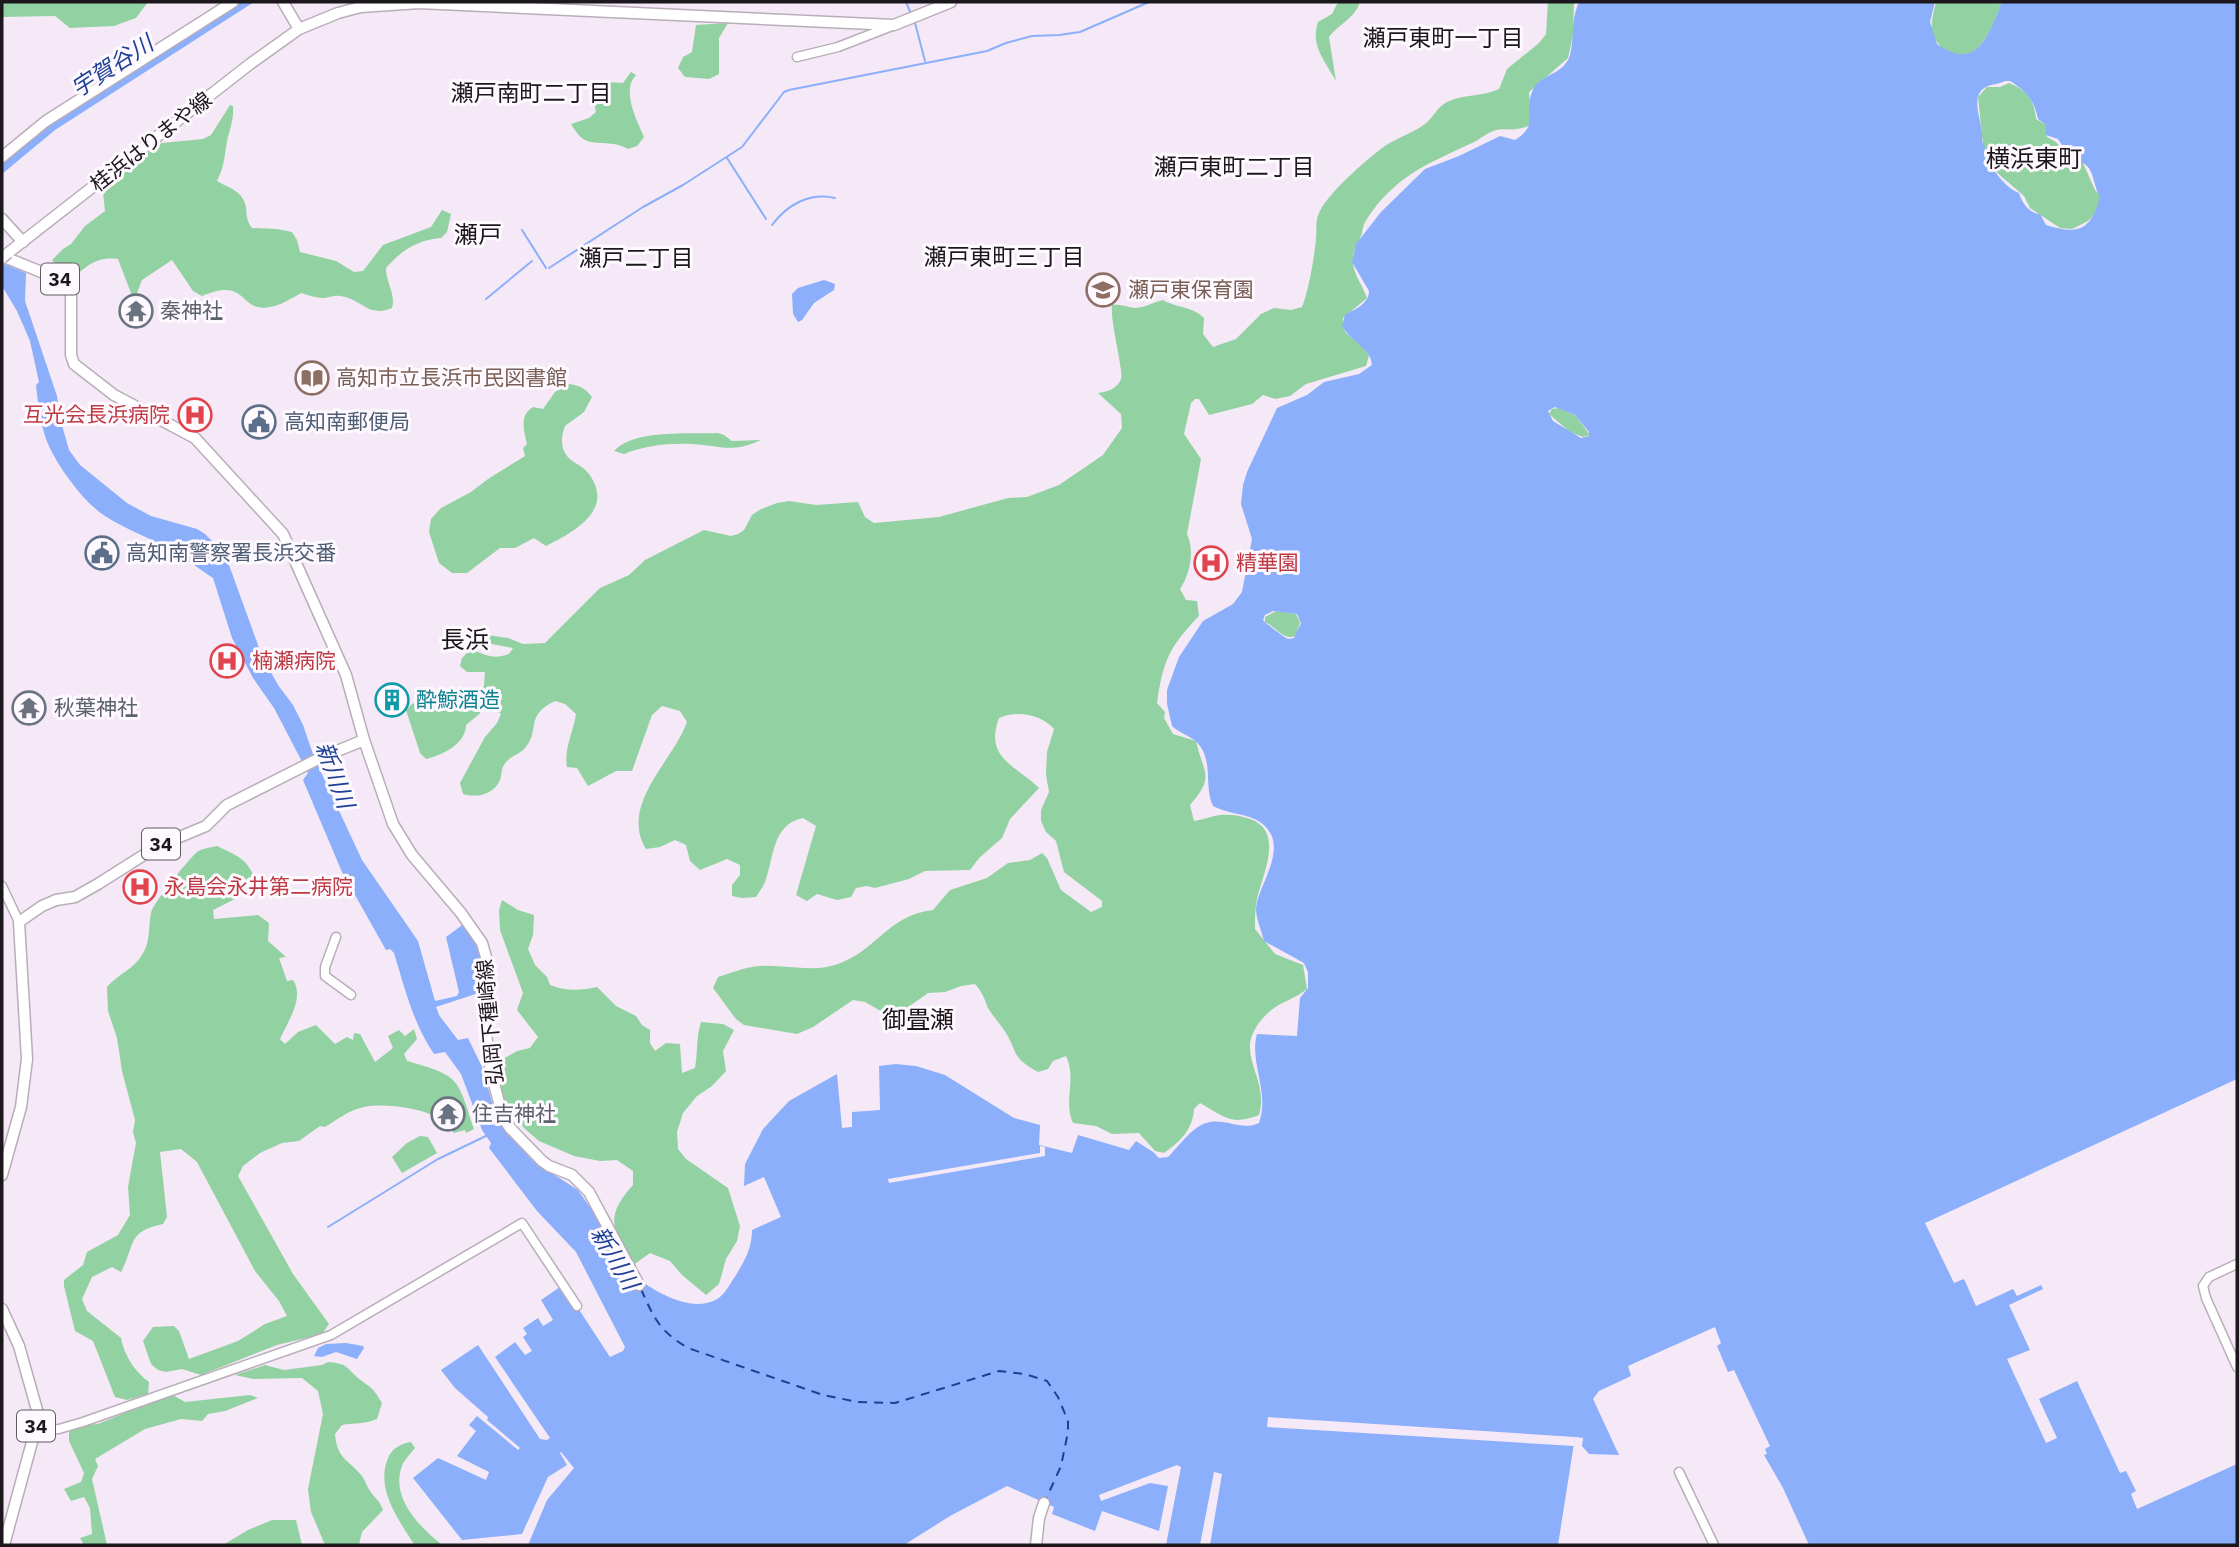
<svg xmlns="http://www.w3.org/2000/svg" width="2239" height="1547" font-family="'IBM Plex Sans','Noto Sans JP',sans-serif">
  <rect width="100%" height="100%" fill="#f5e9f7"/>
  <!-- green -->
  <g fill="#92d1a1">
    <path d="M2,2h146l-12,16 -22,8 -44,2 -15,-12 -53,1z"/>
    <path d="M1338,2h22c-5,16 -21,22 -31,35l7,44c-11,-20 -26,-36 -18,-59l14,-8z"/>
    <path d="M1548,2h26l-1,33 -5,23 -39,34 2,28 -3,6c-15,7 -25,0 -37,6 -7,3 -12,8 -19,11 -45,21 -79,34 -107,79 -3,5 -2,11 -5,16 -4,9 -8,14 -7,25 1,12 10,23 14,35l-24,20c-1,21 9,16 19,27 3,4 5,8 7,11l-3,10 -60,18 -16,12 -15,3 -12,-4 -11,9 -43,11 -10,-16h-4l-4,4 -7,31 17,25 -14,75c8,17 3,40 -7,55l6,11 11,1 2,15c-30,31 -36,45 -42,87l8,9 -1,6 9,16 23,7c8,34 19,35 -6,64l4,16c9,-1 17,-5 26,-6 9,-1 18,0 27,3 36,10 19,49 12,73 -4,13 -4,25 -4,38l20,25 28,11 4,24c-12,10 -27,13 -38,23 -43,40 2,61 -10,103 -29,11 -34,2 -59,-12l-6,6c-1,20 -14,33 -30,44l-9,-2 -16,-18 -27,1 -16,-8 -23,-3c-10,-22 4,-44 -7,-67l-13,5 -5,8 -10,3c-29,-16 -19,-20 -34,-42 -5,-7 -11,-14 -16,-22 -4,-10 -5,-15 -13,-24l-14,2 -16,6 -17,1 -35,25 -28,-16 -12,-2 -40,27 -16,7 -53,-9 -8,-6 -23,-31 5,-11c13,-4 27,-10 42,-11 29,-2 56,9 85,-5 34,-15 45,-46 88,-51l17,-20 37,-12 21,-15 22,-3 12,-7 5,5 14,32 30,22 11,-5v-6l-38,-29 -8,-31 -10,-9 -5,-11v-11l8,-18 -3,-17 1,-23 7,-23c-13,-15 -37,-19 -55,-11 -15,40 16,47 40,70l-29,31 -8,19 -23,20 -9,12 -45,1 -16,8 -34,9 -8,-2 -11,2 -5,9 -14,3 -20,-6 -10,7 -11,-6 20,-69 -13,-8c-31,6 -29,40 -38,64 -2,5 -6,10 -9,15l-14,1 -10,-2v-11l8,-10v-10l-13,-6 -27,11 -10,-9 -4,-16 -11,-5 -15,7 -14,2c-27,-44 27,-88 41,-127l-7,-11 -18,-5 -10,9 -20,56h-16l-28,15 -11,-18 -10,-1c-3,-19 6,-34 9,-53l-11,-10 -10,-3c-31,15 -14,28 -30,47 -6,7 -16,8 -21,17 -3,4 -2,10 -4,15 -6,15 -24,18 -37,14l-3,-11 25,-46 12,-14 4,-9 -8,-7 -9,3 -18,15c0,19 -24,30 -40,34l-6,-6 -14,-43 6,-6 10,-4 9,4 1,-5 9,-3 7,2v-4l3,-5 9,2 8,11 16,-16 1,-14h-18l-7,-6 2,-8 9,-9c15,6 21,11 38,5l4,-6 -21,-4 -12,-10 28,4 15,6 22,-1 55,-55 29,-13 16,-15 59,-30 27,6 7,-2 6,-4 8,-15 9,-6 16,-6 12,-2 27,4 42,-3 7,15 9,6 65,-6 69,-19 19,-1 32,-12 44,-30 19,-27 -1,-14 -23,-21c9,-1 19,-4 23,-14 3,-8 -11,-56 -9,-74 9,-1 14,2 23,3 9,0 19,-6 28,-8 13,8 29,6 41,18l-1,16 10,13 23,-8 25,-25 13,-6 17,2 11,-3c7,-18 12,-48 14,-68 1,-9 -1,-18 3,-26 8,-19 46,-52 63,-65 13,-10 30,-14 43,-24 8,-6 12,-17 22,-22 15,-8 36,-5 52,-13l8,-20 32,-26 7,-9z"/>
    <path d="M1936,2h66c-6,15 -14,39 -28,49 -17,12 -39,-3 -42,-21 -1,-10 2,-19 4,-28z"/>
    <path d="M728,23l-9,15v36l-10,5 -24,-2 -7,-9 5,-11 9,-5 4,-27z"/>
    <path d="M631,72l5,3c-15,15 1,46 8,62l-7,9 -9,3c-17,-10 -35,-2 -46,-11 -4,-3 -8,-9 -11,-14l18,-6 7,-6 -5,-22 16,-8 16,1z"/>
    <path d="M2009,83c18,7 25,17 27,36l9,5 2,13 9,5 9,10 18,11 12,27 8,9 -6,13 -9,9 -16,8 -12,-1 -30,-20 -6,-12 -37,-32 -4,-20 -5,-47 9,-10h13z"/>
    <path d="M230,105l3,1c1,13 -3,23 -6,35 -3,16 -2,24 -10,40 12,7 26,10 29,26 1,9 0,13 6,21l25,1 15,3 5,8 3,12 36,9 18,11 9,-1 20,-26 48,-18 11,-17 9,4 -4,18 -6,6c-24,2 -39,12 -55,30 0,15 10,26 6,40 -24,10 -30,-9 -52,-12 -6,-1 -11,2 -17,2 -7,0 -15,-3 -22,-5 -9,5 -21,13 -31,14 -32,6 -21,-31 -68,-11l-9,-5 -21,-31 -30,20 -8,21 -16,-42c-22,-3 -33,8 -48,22l-18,-21 11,-11 8,-5 14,-18 20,-15 -2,-19 15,-20 17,-7 4,-6 14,-12 9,-4 41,-4 8,-4z"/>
    <path d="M568,384c11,1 17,4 24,13l-8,15 -19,14c-3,8 -5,18 0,27 4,9 18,12 24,21 26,36 -15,58 -43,72l-12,-8 -19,10h-15l-33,25h-15l-13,-10 -10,-31 2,-13 10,-11 30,-16 17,-13 37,-23 -2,-8 4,-4c-3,-13 -8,-29 6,-37l10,2 12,-17z"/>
    <path d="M1559,408l17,8 14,19 -7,2 -13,-5 -21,-18 3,-5z"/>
    <path d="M718,433l6,2 8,6 29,-1c-30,14 -42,5 -71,4 -22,-1 -47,2 -66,10l-10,-3c19,-22 76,-17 104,-18z"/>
    <path d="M1276,611l20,3 4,8 -4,14c-12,5 -20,-9 -31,-14v-5z"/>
    <path d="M217,846c30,14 29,14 44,43l-16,5 -32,16 1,9 44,-4 11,8 -1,18 18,16 -7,1 8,23 6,-1c12,18 -6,43 -13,59l5,5 13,-12 18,-7 19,19 12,-7 6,3 1,-7 6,1 15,28 18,-14 -5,-12 11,-6 6,6 9,-7 3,10 -13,15 3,7c54,15 50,17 67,68l-8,4 -1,-3 -11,3c-4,-5 -10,-12 -16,-15 -17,-10 -55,-15 -74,-11 -15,3 -26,12 -39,20l-5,-1 -21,15 -17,2 -22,10 -17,13 -5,10 55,98 36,50 -7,10 -45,11 -76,30 -19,-6 -16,3 -8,-2 -7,-6 -8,-23 10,-14 21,-1 5,5 10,28 49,-18 27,-17 22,-8 -8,-15 -24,-30 -58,-109 -16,-13 -21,3 7,65 -4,7c-37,8 -27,20 -42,48l-9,-5 -20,10 -10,22 5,12 34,27c3,17 14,34 28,44l-1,12 -21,6 -12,-3 -22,-56 -18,-10 -11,-45v-6l19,-15 4,-13 31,-17 12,-20 -2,-28 8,-44 -3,-11 2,-12 -13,-49 -5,-33 -9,-27 -1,-24c11,-13 26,-17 35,-32 9,-14 6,-27 9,-42 2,-10 37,-53 45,-60 6,-5 13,-5 21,-7z"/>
    <path d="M502,900l16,10 16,5 -1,20 -5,14 7,16 12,12 3,8c16,6 30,6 47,2l19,19 20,10 6,9 8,5v13l5,8 11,-8 14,1 2,29 13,-5c3,-16 1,-31 6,-46l22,2 11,6 -11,21 3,20 -14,15 -15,10 -14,17 -6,19 1,17 8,10 42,29 12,38 -3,15 -11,18 -7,25 -13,11 -24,-20 -12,-14 -20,-8 -18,13c-17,-36 -30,-47 1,-81v-14l-16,-11 -17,1 -26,-5 -35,-15 -14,-12 -15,-17 -8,-14 -4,-21 5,-18 14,-8 13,-3 8,-11 -21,-27 6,-17 -23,-63 -1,-20z"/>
    <path d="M420,1136l8,1 9,16 -35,20 -10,-16 15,-14z"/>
    <path d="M328,1362c18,1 18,5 30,16 14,11 14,8 24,25l-5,16c-11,5 -23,4 -35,6l-7,9c2,25 13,25 27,42 3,4 5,11 8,15 5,7 10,10 13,19l-21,22 -3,13h-34l-14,-33 -3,-23 15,-75 -5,-23 -16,-13 -49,1 -18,-4 30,-10 19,5 38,-5z"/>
    <path d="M171,1394l14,8 65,-7 8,3 -33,13 -17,3 -6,7 -21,-2 -36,10 -50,30 3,7 -6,13 15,66h-23l-4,-7 12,-4 -2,-26 -6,-11 -13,4 -7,-12 17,-7 3,-9 -15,-32v-9l16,-7 13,-1z"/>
    <path d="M411,1442l4,6c-4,5 -11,12 -13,18 -12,32 18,61 40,79l-28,-1c-16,-25 -40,-57 -25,-88 4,-8 13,-13 22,-14z"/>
    <path d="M272,1520h24l6,25h-79l25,-15z"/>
  </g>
  <!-- water -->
  <g fill="#8baffa" fill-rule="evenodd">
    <path d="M241,2h13l-199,128 -53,44v-11l48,-40z"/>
    <path d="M1579,2h356l-5,20 7,22c40,29 52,-10 65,-42h235v1077l-312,144 29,60 10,-4 12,27 37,-17 4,7 24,-11 2,4 -34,16 21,45 -23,9 39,84 11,-5 -18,-39 38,-18 43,92 6,-2 10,20 -5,3 6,15 100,-45v81h-428l-26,-57 -19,-33 3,-1 -2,-5 5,-3 -36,-76 -6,2 -11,-26 4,-3 -6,-16 -87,39 3,10 -32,15 -6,8 26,56 -30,-1 -7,-8 1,-8 -8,-1 -17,108h-348l12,-71 -8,-2 -14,73h-34l15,-78 -4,-2 -78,30 2,6 49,-18 18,3 -9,45 -57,-20 -7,20 -43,-17 2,-7 -47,-21 -57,30 -46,29h-376l19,-45 27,-32 -13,-16 -1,1 7,12 -19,12 -26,57 -60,6 -49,-62 25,-20 48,22 3,-8 -32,-16 19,-25 -7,-6 8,-9 41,34 2,-2 -33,-28 1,-3 -33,-29 -14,-18 37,-25 62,94 7,1 3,-2 -55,-81 20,-15 10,13 7,-4 -9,-14 4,-3 -4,-6 15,-10 5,8 10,-6 -12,-20 19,-13 16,18 34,52 13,-6 2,-4 -49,-95 -39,-41 -48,-63 2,-5 -9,-13 -21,-56 -16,-22 -11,2c-21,-31 -29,-65 -40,-101l-4,-4 -4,1 -44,-78 -39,-92 5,-7 -34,-65 -21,-30 -21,-40 -19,-60c-18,-12 -36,-26 -55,-35 -18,-9 -36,-16 -53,-27 -22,-14 -50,-53 -59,-77 -6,-18 -8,-36 -10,-54l3,-3 -9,-41 -13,-30 -15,-25v-23l24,10 -1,28 32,95 4,26 8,28 11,15 47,38 24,13 46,13 8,5 20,20 37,102 16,29 15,20 10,20 11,32 48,103 56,81 17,60 22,-5 2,-4 -13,-55 19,-14c17,21 18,42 20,68l-49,16 3,8 19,25 10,-2 14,29 12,42 12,23 27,29 45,29 18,26 38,71 10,-4c19,13 54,31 76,14 7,-6 11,-15 16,-22 9,-15 16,-27 16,-45l29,-13 -17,-40 -20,9 1,-22 18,-35 26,-28 48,-27 5,54 10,-1v-15l28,-2 -1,-44 17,-2 20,2 29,9 69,43 26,7 -1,20 33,8 6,-18 51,15 7,-9 17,11 6,6 9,-1c12,-12 25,-32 42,-35 18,-3 32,9 49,1 11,-31 -10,-61 -2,-89l40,2 3,-38 8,-10v-16l-4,-9 -40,-22c-2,-9 -8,-22 -8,-32 1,-24 37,-64 4,-87 -14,-9 -33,-8 -47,-16 -9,-19 0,-42 -13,-60 -7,-10 -20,-12 -28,-20l-5,-22v-14l12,-33 24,-36 30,-17 9,-12 10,-53 -11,-35 2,-19 4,-13 30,-64 30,-13 17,-13 35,-8 13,-9c-1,-17 -22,-24 -30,-39l3,-11c10,-6 24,-11 24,-24l-17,-29 4,-18 25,-32 44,-43 34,-13 41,-20 15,4c25,-15 8,-27 17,-48 7,-19 32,-16 38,-37 5,-19 0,-32 9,-53zM2005,81h5c16,10 24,19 28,38l7,5 1,11 12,4c5,8 11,16 19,22 5,4 5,0 10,5 7,6 7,22 13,31 -9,34 -22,38 -54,28l-6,-11c-11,-1 -18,-11 -21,-21 -15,-6 -26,-24 -35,-37l1,-9 -3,-6c3,-16 -16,-46 6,-55 6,-2 11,-2 17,-5zM1555,407l20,8 14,17v4l-8,2 -28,-17 -5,-10zM1273,611l24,3 4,9 -7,15 -6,1c-4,-2 -23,-16 -25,-19l2,-5z"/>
    <path d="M824,280l11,4 -1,6 -20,13 -12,17 -4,2 -5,-8 -1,-20 6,-6z"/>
    <path d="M346,1343l17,3 1,2 -7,11 -21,-7 -14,5 -8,-1 4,-8 8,-4z"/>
  </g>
  <!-- pier -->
  <g fill="#f5e9f7">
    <path d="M1040,1146l5,1v9l-156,27 -1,-4 152,-26z"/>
    <path d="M1268,1417l307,20 -1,9 -307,-19z"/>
  </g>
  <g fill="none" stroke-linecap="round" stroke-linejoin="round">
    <!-- stream -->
    <g stroke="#8baffa" stroke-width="2">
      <path d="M906,2l5,12"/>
      <path d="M915,23l10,38"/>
      <path d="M727,158l39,61"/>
      <path d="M772,225c15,-20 37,-33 63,-27"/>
      <path d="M522,230l24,38"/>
      <path d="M549,268l94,-61 40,-22 59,-38 42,-55 5,-2 198,-39 19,-8 26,-7 27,-1 21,-3 69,-30"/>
      <path d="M486,299l46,-38"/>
      <path d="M328,1227l110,-68 50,-24"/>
    </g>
    <!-- ferry -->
    <path stroke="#1d4095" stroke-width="2" stroke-dasharray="9 7" stroke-linecap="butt" d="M641,1289c13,29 18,42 47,59l135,47 35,7 37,1 104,-32 26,3 22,7 11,16 10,24v11l-7,34 -15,33"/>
    <defs>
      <g id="minor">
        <path d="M797,57l41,-10 54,-21"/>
        <path d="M2,886l17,36"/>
        <path d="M336,937l-11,30v9l26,19"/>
        <path d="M2237,1264l-28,13 -6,9 3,12 31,69"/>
        <path d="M35,1431l24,-2 24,-7 248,-87 191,-112 55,83"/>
        <path d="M1679,1472l35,73"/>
      </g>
      <g id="major">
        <path d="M283,2l16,27"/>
        <path d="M2,157l44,-36 187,-119"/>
        <path d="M2,219l21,23"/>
        <path d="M8,253l242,-189 49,-35 39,-16 23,-6 58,-4 475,22 57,-23"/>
        <path d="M2,256l64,26 5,11v62l3,9 40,31 81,43 88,96 63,141 18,65 29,84 19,31 49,58 21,30 6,21 -2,70 5,39 12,44 7,11 32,33 7,5 23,9 17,17 50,93"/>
        <path d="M2,1175l19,-68 6,-48 -8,-137 23,-16 14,-6 19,-3 23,-13 60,-38 48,-20 21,-21 93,-47 44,-18"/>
        <path d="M2,1309l17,37 18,64 -2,21 -31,114"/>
        <path d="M1036,1545l3,-27 5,-15"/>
      </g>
    </defs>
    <!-- minor casing -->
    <use href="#minor" stroke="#b9adba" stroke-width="11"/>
    <!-- major casing -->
    <use href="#major" stroke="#b9adba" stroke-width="13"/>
    <!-- minor -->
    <use href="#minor" stroke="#fff" stroke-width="8"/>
    <!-- major -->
    <use href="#major" stroke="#fff" stroke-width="10"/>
    <defs>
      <path id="major-bridge" d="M2,258l6,-5"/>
    </defs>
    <!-- major-bridge casing -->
    <use href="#major-bridge" stroke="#b9adba" stroke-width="13" stroke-linecap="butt"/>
    <!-- major-bridge -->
    <use href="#major-bridge" stroke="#fff" stroke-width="10"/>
  </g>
  <!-- icons -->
  <defs>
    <symbol id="school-ring" viewBox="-11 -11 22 22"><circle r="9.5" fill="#fef9fe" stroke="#8d6e63" stroke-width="1.5"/><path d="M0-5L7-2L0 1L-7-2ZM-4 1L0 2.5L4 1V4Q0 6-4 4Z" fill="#8d6e63"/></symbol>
    <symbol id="temple-ring" viewBox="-11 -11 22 22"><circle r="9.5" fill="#fef9fe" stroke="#6b7280" stroke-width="1.5"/><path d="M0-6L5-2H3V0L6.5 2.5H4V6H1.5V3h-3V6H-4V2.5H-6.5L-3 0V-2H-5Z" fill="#6b7280"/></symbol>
    <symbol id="library-ring" viewBox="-11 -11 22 22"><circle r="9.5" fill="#fef9fe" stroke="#8d6e63" stroke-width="1.5"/><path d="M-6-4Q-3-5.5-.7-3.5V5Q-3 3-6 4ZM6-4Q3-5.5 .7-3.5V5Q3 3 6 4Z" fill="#8d6e63"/></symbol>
    <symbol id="hospital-ring" viewBox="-11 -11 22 22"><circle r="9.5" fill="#fef9fe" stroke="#e0444e" stroke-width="1.5"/><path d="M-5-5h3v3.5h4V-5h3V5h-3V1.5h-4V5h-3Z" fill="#e0444e"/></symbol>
    <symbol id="civic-ring" viewBox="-11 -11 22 22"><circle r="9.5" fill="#fef9fe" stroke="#5c6f8a" stroke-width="1.5"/><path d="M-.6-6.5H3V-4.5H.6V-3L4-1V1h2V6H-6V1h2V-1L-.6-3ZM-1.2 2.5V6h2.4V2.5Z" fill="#5c6f8a"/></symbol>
    <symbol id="building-ring" viewBox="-11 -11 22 22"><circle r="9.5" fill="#fef9fe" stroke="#0f9aa8" stroke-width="1.5"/><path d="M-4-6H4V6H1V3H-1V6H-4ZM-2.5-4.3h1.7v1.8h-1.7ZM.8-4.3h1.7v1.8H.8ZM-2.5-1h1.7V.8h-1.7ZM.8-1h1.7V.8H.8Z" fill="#0f9aa8"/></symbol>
  </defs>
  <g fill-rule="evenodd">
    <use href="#school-ring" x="1084" y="271" width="38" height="38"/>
    <use href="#temple-ring" x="117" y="292" width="38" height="38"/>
    <use href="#library-ring" x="293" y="359" width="38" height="38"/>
    <use href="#hospital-ring" x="176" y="396" width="38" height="38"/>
    <use href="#civic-ring" x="240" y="403" width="38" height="38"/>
    <use href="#civic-ring" x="83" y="534" width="38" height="38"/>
    <use href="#hospital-ring" x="1192" y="544" width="38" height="38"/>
    <use href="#hospital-ring" x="208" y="642" width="38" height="38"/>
    <use href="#building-ring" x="373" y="681" width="38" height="38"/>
    <use href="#temple-ring" x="10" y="689" width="38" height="38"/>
    <use href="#hospital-ring" x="121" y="868" width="38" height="38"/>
    <use href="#temple-ring" x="429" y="1095" width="38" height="38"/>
  </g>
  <g text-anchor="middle" stroke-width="6" stroke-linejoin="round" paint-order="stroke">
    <!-- shield labels -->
    <g fill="#fef9fe" stroke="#5f5b60" stroke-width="2">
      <rect x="41" y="263.5" width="38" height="31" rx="5"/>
      <rect x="142" y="828.5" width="38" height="31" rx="5"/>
      <rect x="17" y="1410.5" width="38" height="31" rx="5"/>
    </g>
    <g font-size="19" font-weight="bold" fill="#1b171c">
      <text x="60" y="286">34</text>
      <text x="161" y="851">34</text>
      <text x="36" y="1433">34</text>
    </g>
    <!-- street labels -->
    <g font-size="21" fill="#1b171c" stroke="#fef9fe">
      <text transform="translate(151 142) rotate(-38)" y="7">桂浜はりまや線</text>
      <text transform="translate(490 1022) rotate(-95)" y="7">弘岡下種崎線</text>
    </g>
    <!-- education labels -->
    <g font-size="21" fill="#785e54" stroke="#fef9fe" text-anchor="start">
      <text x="1128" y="297">瀬戸東保育園</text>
      <text x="336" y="385">高知市立長浜市民図書館</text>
    </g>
    <!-- worship labels -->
    <g font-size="21" fill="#5b616d" stroke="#fef9fe" text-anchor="start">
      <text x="160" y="318">秦神社</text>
      <text x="54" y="715">秋葉神社</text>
      <text x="472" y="1121">住吉神社</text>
    </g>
    <!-- health labels -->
    <g font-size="21" fill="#be3a42" stroke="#fef9fe" text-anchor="start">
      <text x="170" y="422" text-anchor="end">互光会長浜病院</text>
      <text x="1236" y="570">精華園</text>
      <text x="252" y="668">楠瀬病院</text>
      <text x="164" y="894">永島会永井第二病院</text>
    </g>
    <!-- service labels -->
    <g font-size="21" fill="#4e5e75" stroke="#fef9fe" text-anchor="start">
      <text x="284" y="429">高知南郵便局</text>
      <text x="126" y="560">高知南警察署長浜交番</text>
    </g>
    <!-- culture labels -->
    <g font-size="21" fill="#0d838f" stroke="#fef9fe" text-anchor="start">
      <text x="416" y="707">酔鯨酒造</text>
    </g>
    <!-- neighbourhood labels -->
    <g font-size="23" fill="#1b171c" stroke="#fef9fe">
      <text x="1443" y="46">瀬戸東町一丁目</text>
      <text x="531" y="101">瀬戸南町二丁目</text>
      <text x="1234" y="175">瀬戸東町二丁目</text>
      <text x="1004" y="265">瀬戸東町三丁目</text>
      <text x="636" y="266">瀬戸二丁目</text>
    </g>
    <!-- water labels -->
    <g font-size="23" font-style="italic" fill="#1d4095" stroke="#fef9fe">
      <text transform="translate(112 66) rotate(-33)" y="8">宇賀谷川</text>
      <text transform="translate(335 775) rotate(70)" y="8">新川川</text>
      <text transform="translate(615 1258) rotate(59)" y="8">新川川</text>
    </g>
    <!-- quarter labels -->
    <g font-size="24" fill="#1b171c" stroke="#fef9fe">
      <text x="2034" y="167">横浜東町</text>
      <text x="478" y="243">瀬戸</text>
      <text x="465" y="648">長浜</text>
      <text x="918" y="1028">御畳瀬</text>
    </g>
  </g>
  <!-- border -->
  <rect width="2239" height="1547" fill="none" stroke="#1b171c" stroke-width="7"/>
</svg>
